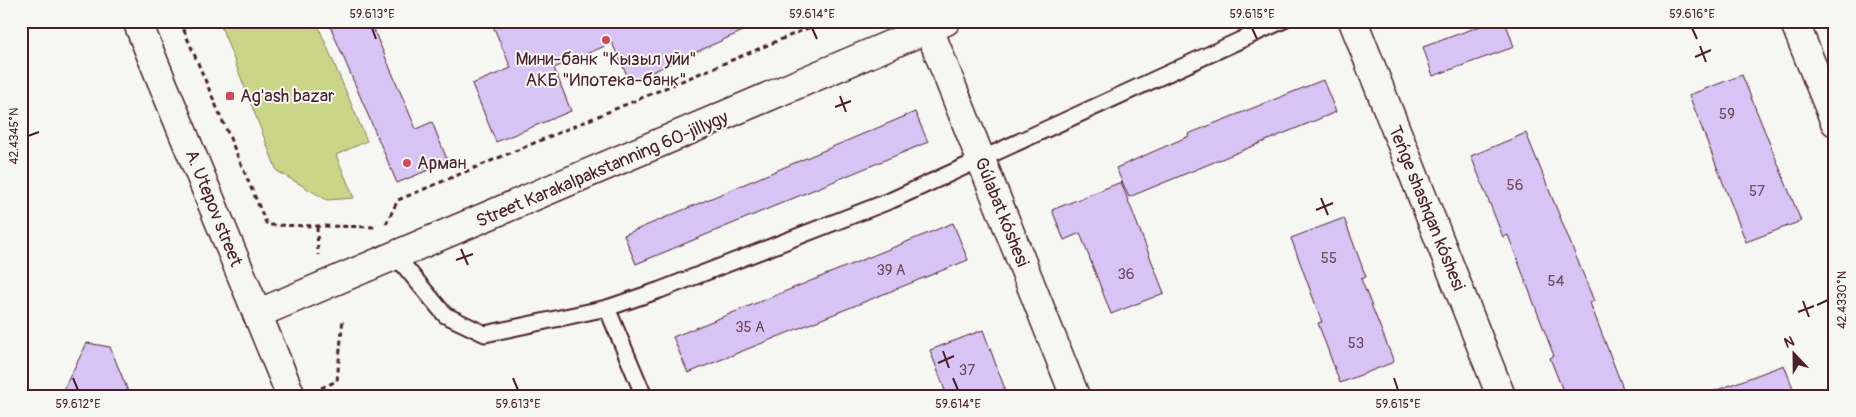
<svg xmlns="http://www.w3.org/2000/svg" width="1856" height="417" font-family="Pangolin,sans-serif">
  <rect width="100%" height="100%" fill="#f6f6f2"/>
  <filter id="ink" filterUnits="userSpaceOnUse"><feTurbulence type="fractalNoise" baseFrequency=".02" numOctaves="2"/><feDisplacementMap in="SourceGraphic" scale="10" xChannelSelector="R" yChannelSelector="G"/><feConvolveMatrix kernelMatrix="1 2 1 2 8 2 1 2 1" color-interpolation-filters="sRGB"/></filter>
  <g filter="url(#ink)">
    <!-- green -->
    <path fill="#cad588" stroke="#8a7a5a" d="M219,21h97l51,120 -31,14 18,43 -27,2 -50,-29z"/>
    <!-- building -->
    <g fill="#d7c4f5" stroke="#4a1f2b">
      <path d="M328,21h42l46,108 16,-7 16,40 -51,21z"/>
      <path d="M491,21h274l-135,61 -18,-39 -58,25 17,43 -75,31 -24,-58 39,-16z"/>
      <path d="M1494,21h11l9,26 -81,29 -10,-29z"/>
      <path d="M1742,75l59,146 -55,21 -57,-147z"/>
      <path d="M1323,80l13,32 -207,85 -13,-29 73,-32 -1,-2z"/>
      <path d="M915,112l13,30 -292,122 -12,-29z"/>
      <path d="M1526,133l68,168 -4,2 36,93h-61l-15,-38 4,-2 -46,-121 -5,2 -32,-81z"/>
      <path d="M1121,182l43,111 -53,21 -31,-81 -16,7 -12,-30z"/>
      <path d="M1344,218l22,59 -5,2 33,83 -54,21 -22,-60 4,-1 -31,-84z"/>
      <path d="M953,223l15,37 -280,113 -15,-36z"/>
      <path d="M983,330l22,59 -17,7h-41l-17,-46z"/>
      <path d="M87,343l23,4 20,49h-70z"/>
      <path d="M1784,365l12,31h-86l-1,-3z"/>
    </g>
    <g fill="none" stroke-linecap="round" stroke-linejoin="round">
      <defs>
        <g id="service">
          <path d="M396,256l49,59 40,19 122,-26 53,-18 232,-90 390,-179"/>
          <path d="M607,308l37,88"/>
        </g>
        <g id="minor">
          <path d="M1353,21l148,375"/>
          <path d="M1794,21l41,101"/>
          <path d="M929,29l146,367"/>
        </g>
        <path id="tertiary" d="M257,314l689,-293"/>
        <path id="secondary" d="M137,21l154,375"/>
      </defs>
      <!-- service casing -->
      <use href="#service" stroke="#4a1f2b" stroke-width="19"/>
      <!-- minor casing -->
      <use href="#minor" stroke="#4a1f2b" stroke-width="31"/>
      <!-- tertiary casing -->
      <use href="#tertiary" stroke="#4a1f2b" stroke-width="31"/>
      <!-- secondary casing -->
      <use href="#secondary" stroke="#4a1f2b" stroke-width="31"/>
      <!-- path -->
      <g stroke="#4a1f2b" stroke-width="3" stroke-dasharray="5 4" stroke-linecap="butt">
        <path d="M180,21l87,204 110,2"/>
        <path d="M386,224l12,-24 427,-179"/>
        <path d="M317,227l1,28"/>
        <path d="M321,388l16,-7 6,-63"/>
      </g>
      <!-- service -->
      <use href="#service" stroke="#f6f6f2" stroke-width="15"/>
      <!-- minor -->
      <use href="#minor" stroke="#f6f6f2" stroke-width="28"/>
      <!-- tertiary -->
      <use href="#tertiary" stroke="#f6f6f2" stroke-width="28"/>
      <!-- secondary -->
      <use href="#secondary" stroke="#f6f6f2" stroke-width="28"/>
    </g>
  </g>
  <!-- ticks -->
  <path fill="none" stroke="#4a1f2b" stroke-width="2" d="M372,28l4,11M812,28l5,11M1252,28l5,11M1692,28l5,11M1700,46l6,16M1695,57l16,-7M840,96l6,16M835,107l16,-6M28,136l11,-4M1321,198l7,17M1316,210l17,-7M461,249l7,16M456,260l17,-6M1803,301l6,16M1817,305l11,-5M1798,312l16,-6M943,351l6,17M938,363l16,-7M73,378l5,12M513,378l5,12M953,378l5,12M1394,378l4,12"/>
  <!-- markers -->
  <g fill="#d1495b" stroke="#f6f6f2" stroke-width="2">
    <circle cx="606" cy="40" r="5"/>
    <rect x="225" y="91" width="10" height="10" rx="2.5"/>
    <circle cx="407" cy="163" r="5"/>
  </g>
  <g text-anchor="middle" stroke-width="4" stroke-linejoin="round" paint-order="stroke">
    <!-- number labels -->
    <g font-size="15" fill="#6d485e">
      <text x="1727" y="119">59</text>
      <text x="1515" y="190">56</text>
      <text x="1757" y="196">57</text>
      <text x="1329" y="263">55</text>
      <text x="891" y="275">39 А</text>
      <text x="1126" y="279">36</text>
      <text x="1556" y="286">54</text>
      <text x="750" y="332">35 А</text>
      <text x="1356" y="348">53</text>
      <text x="967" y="375">37</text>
    </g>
    <!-- poi labels -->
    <g font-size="18" fill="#4a1f2b" stroke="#f6f6f2" text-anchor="start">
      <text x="606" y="65" text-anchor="middle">Мини-банк "Кызыл уйи"<tspan x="606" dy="21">АКБ "Ипотека-банк"</tspan></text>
      <text x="240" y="102">Ag'ash bazar</text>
      <text x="417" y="169">Арман</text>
    </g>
    <!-- street labels -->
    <g font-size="18" fill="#4a1f2b" stroke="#f6f6f2">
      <text transform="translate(602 169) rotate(-23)" y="6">Street Karakalpakstanning 60-jillygy</text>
      <text transform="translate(214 208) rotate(68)" y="6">A. Utepov street</text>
      <text transform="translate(1427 208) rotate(68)" y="6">Teńge shashqan kóshesi</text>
      <text transform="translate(1002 212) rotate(68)" y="6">Gúlabat kóshesi</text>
    </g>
  </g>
  <!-- margin -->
  <rect width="1856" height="417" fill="none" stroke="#f6f6f2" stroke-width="55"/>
  <!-- north arrow -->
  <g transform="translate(1794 354) rotate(338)" stroke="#f6f6f2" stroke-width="4" paint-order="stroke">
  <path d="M0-4L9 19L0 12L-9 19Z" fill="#4a1f2b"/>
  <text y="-8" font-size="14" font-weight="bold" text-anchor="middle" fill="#4a1f2b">N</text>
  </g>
  <rect x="28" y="28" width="1800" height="362" fill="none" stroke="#4a1f2b" stroke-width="2"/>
  <g font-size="12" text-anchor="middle" fill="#4a1f2b">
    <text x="372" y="18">59.613°E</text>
    <text x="812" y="18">59.614°E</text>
    <text x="1252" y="18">59.615°E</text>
    <text x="1692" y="18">59.616°E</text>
    <text transform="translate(14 136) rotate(-90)" y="4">42.4345°N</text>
    <text transform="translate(1842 300) rotate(-90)" y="4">42.4330°N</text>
    <text x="78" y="408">59.612°E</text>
    <text x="518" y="408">59.613°E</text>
    <text x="958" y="408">59.614°E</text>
    <text x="1398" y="408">59.615°E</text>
  </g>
</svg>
